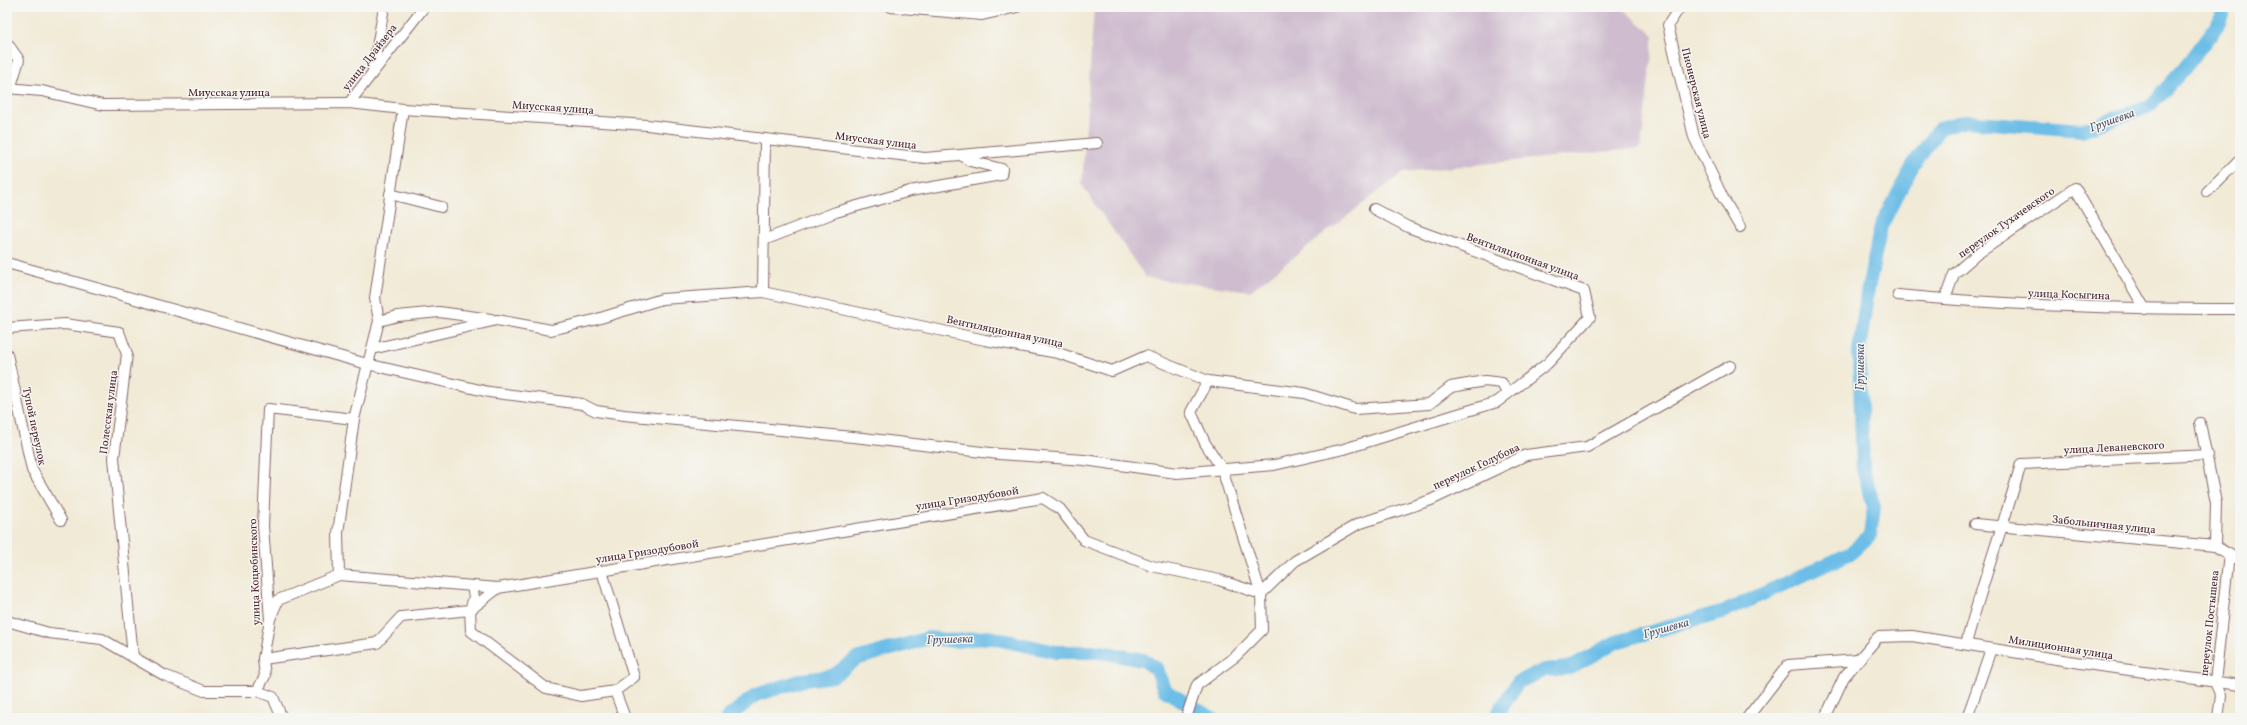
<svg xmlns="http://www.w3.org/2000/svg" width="2247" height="725" font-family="Vollkorn,serif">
  <rect width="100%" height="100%" fill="#f6f6f2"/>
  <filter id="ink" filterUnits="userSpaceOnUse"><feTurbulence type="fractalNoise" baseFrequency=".025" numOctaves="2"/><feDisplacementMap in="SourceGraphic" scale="8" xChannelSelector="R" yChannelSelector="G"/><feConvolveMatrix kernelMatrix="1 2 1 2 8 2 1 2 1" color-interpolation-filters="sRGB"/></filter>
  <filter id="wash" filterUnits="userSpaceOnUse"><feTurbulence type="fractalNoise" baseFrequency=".012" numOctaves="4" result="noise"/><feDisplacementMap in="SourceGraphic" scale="16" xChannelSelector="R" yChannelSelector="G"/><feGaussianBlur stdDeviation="0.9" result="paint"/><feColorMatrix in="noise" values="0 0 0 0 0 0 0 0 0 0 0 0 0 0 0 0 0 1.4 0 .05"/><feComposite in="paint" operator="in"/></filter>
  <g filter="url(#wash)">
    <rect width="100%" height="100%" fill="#f1ead6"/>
    <!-- industrial -->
    <path fill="#cfbdcf" d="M1094,7h526l34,28 -13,113 -237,24 -154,119 -104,-13 -64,-93z"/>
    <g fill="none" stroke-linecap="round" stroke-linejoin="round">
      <!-- river -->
      <g stroke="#6cbde7" stroke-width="14">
        <path d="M727,718l29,-23 47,-15 30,-4 23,-17 73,-21 27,3 33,-4 67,15h45l42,8 14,9 7,21 48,28"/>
        <path d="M1495,718l23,-36 27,-12 24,-2 47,-26 112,-32 123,-57 19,-18 4,-28 -11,-38 -4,-117 8,-58 14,-68 32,-61 27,-37 25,-7 117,9 68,-24 34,-37 35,-46 6,-16"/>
      </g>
    </g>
  </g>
  <g filter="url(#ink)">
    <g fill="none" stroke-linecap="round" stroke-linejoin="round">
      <defs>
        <g id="street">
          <path d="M891,7l91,8 35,-8"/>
          <path d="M1680,7l-12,18 26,112 29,61 17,29"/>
          <path d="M7,43l12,17 -9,29"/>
          <path d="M373,70l11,-63"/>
          <path d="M7,88l35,3 61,14 246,-2 54,6 244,16 278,33 172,-15"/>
          <path d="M349,103l75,-96"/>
          <path d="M2207,192l33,-33"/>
          <path d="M390,194l51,13"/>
          <path d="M764,240l72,-28 74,-21 91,-16 1,-6 -32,-8 -9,-6"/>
          <path d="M7,263l360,101 122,28 93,12 14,7 28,4 239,23 136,16 85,6 93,13 97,-8 70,-16 153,-47 51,-39 42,-46 -6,-26 -176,-64 -34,-18"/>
          <path d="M763,292l2,-153"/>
          <path d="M1898,295c114,11 228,14 342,14"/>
          <path d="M1945,299l9,-25 23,-20 98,-66 70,121"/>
          <path d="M379,321l19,-5 41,-4 52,7"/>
          <path d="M7,328l58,-4 54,8 8,22 -13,104 19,199"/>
          <path d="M372,349l125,-29 54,10 43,-10 68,-21 101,-7 222,48 73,13 54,18 34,-15 62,25 96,12 51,16 74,-5 22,-17 34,-6 17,2 5,11"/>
          <path d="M7,354l25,116 29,50"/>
          <path d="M1208,381l-17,31 14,31 17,26 39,125 34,-33 63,-37 73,-24 95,-45 61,-8 143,-81"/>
          <path d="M2200,423l16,80 -1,43"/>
          <path d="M1975,524l240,22 25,15"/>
          <path d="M339,575l-1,-42 16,-114 25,-98 -4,-23 28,-189"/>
          <path d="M472,586l2,11 -4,13 1,21 75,57 35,8 34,-5 19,-14 -32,-106"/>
          <path d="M270,619l8,-19 61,-25 159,13 545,-90 17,11 24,31 68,26 67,14 42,14 1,36 -26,26 -39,29 -10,30 1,3"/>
          <path d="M7,621l42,12 53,6 62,36 40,16h53l16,6 9,21"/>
          <path d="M1966,644c16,-61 38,-120 55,-180l187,-9"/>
          <path d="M263,659l114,-16 24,-26 69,-7 28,-22"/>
          <path d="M257,691l8,-15 -2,-17 7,-40 -7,-93 5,-117 86,10"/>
          <path d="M615,691l10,27"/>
          <path d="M1747,718l41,-53 70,-5"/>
          <path d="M1825,718l19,-41 34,-40 34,-1 188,30 140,19"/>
          <path d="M1967,718l24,-69"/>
          <path d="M2218,718l3,-22 -6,-14 14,-128"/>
        </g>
      </defs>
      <!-- street casing -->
      <use href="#street" stroke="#846667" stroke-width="12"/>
      <!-- street -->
      <use href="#street" stroke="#fff" stroke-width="10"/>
    </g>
  </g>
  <g text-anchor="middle" stroke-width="3" stroke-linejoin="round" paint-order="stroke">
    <!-- street labels -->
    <g font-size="11" fill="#4a1f2b" stroke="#f6f6f2">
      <text transform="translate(369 57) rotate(-52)" y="4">улица Драйзера</text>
      <text x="229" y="96">Миусская улица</text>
      <text transform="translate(1697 93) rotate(76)" y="4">Пионерская улица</text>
      <text transform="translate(553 107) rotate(4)" y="4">Миусская улица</text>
      <text transform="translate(876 140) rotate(7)" y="4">Миусская улица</text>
      <text transform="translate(2006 222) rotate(-35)" y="4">переулок Тухачевского</text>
      <text transform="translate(1523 256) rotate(20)" y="4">Вентиляционная улица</text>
      <text transform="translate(2069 294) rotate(2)" y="4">улица Косыгина</text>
      <text transform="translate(1005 331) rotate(12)" y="4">Вентиляционная улица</text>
      <text transform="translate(108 412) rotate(-83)" y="4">Полесская улица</text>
      <text transform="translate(35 426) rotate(78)" y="4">Тупой переулок</text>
      <text transform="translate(2114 447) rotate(-3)" y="4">улица Леваневского</text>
      <text transform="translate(1476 466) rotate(-25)" y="4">переулок Голубова</text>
      <text transform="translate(967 498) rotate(-9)" y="4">улица Гризодубовой</text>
      <text transform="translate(2104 524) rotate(6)" y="4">Забольничная улица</text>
      <text transform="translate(647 551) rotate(-9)" y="4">улица Гризодубовой</text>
      <text transform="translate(254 572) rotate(-92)" y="4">улица Коцюбинского</text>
      <text transform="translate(2209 623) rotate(-84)" y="4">переулок Постышева</text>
      <text transform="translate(2061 647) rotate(9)" y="4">Милиционная улица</text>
    </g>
    <!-- water labels -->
    <g font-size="12" font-style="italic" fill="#56566d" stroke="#f6f6f2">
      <text transform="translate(2112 120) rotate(-20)" y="4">Грушевка</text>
      <text transform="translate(1860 367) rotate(-90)" y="4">Грушевка</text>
      <text transform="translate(1666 628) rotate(-16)" y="4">Грушевка</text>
      <text transform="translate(950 639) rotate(-2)" y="4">Грушевка</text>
    </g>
  </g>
  <!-- margin -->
  <rect width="2247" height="725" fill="none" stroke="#f6f6f2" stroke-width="24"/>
</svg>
